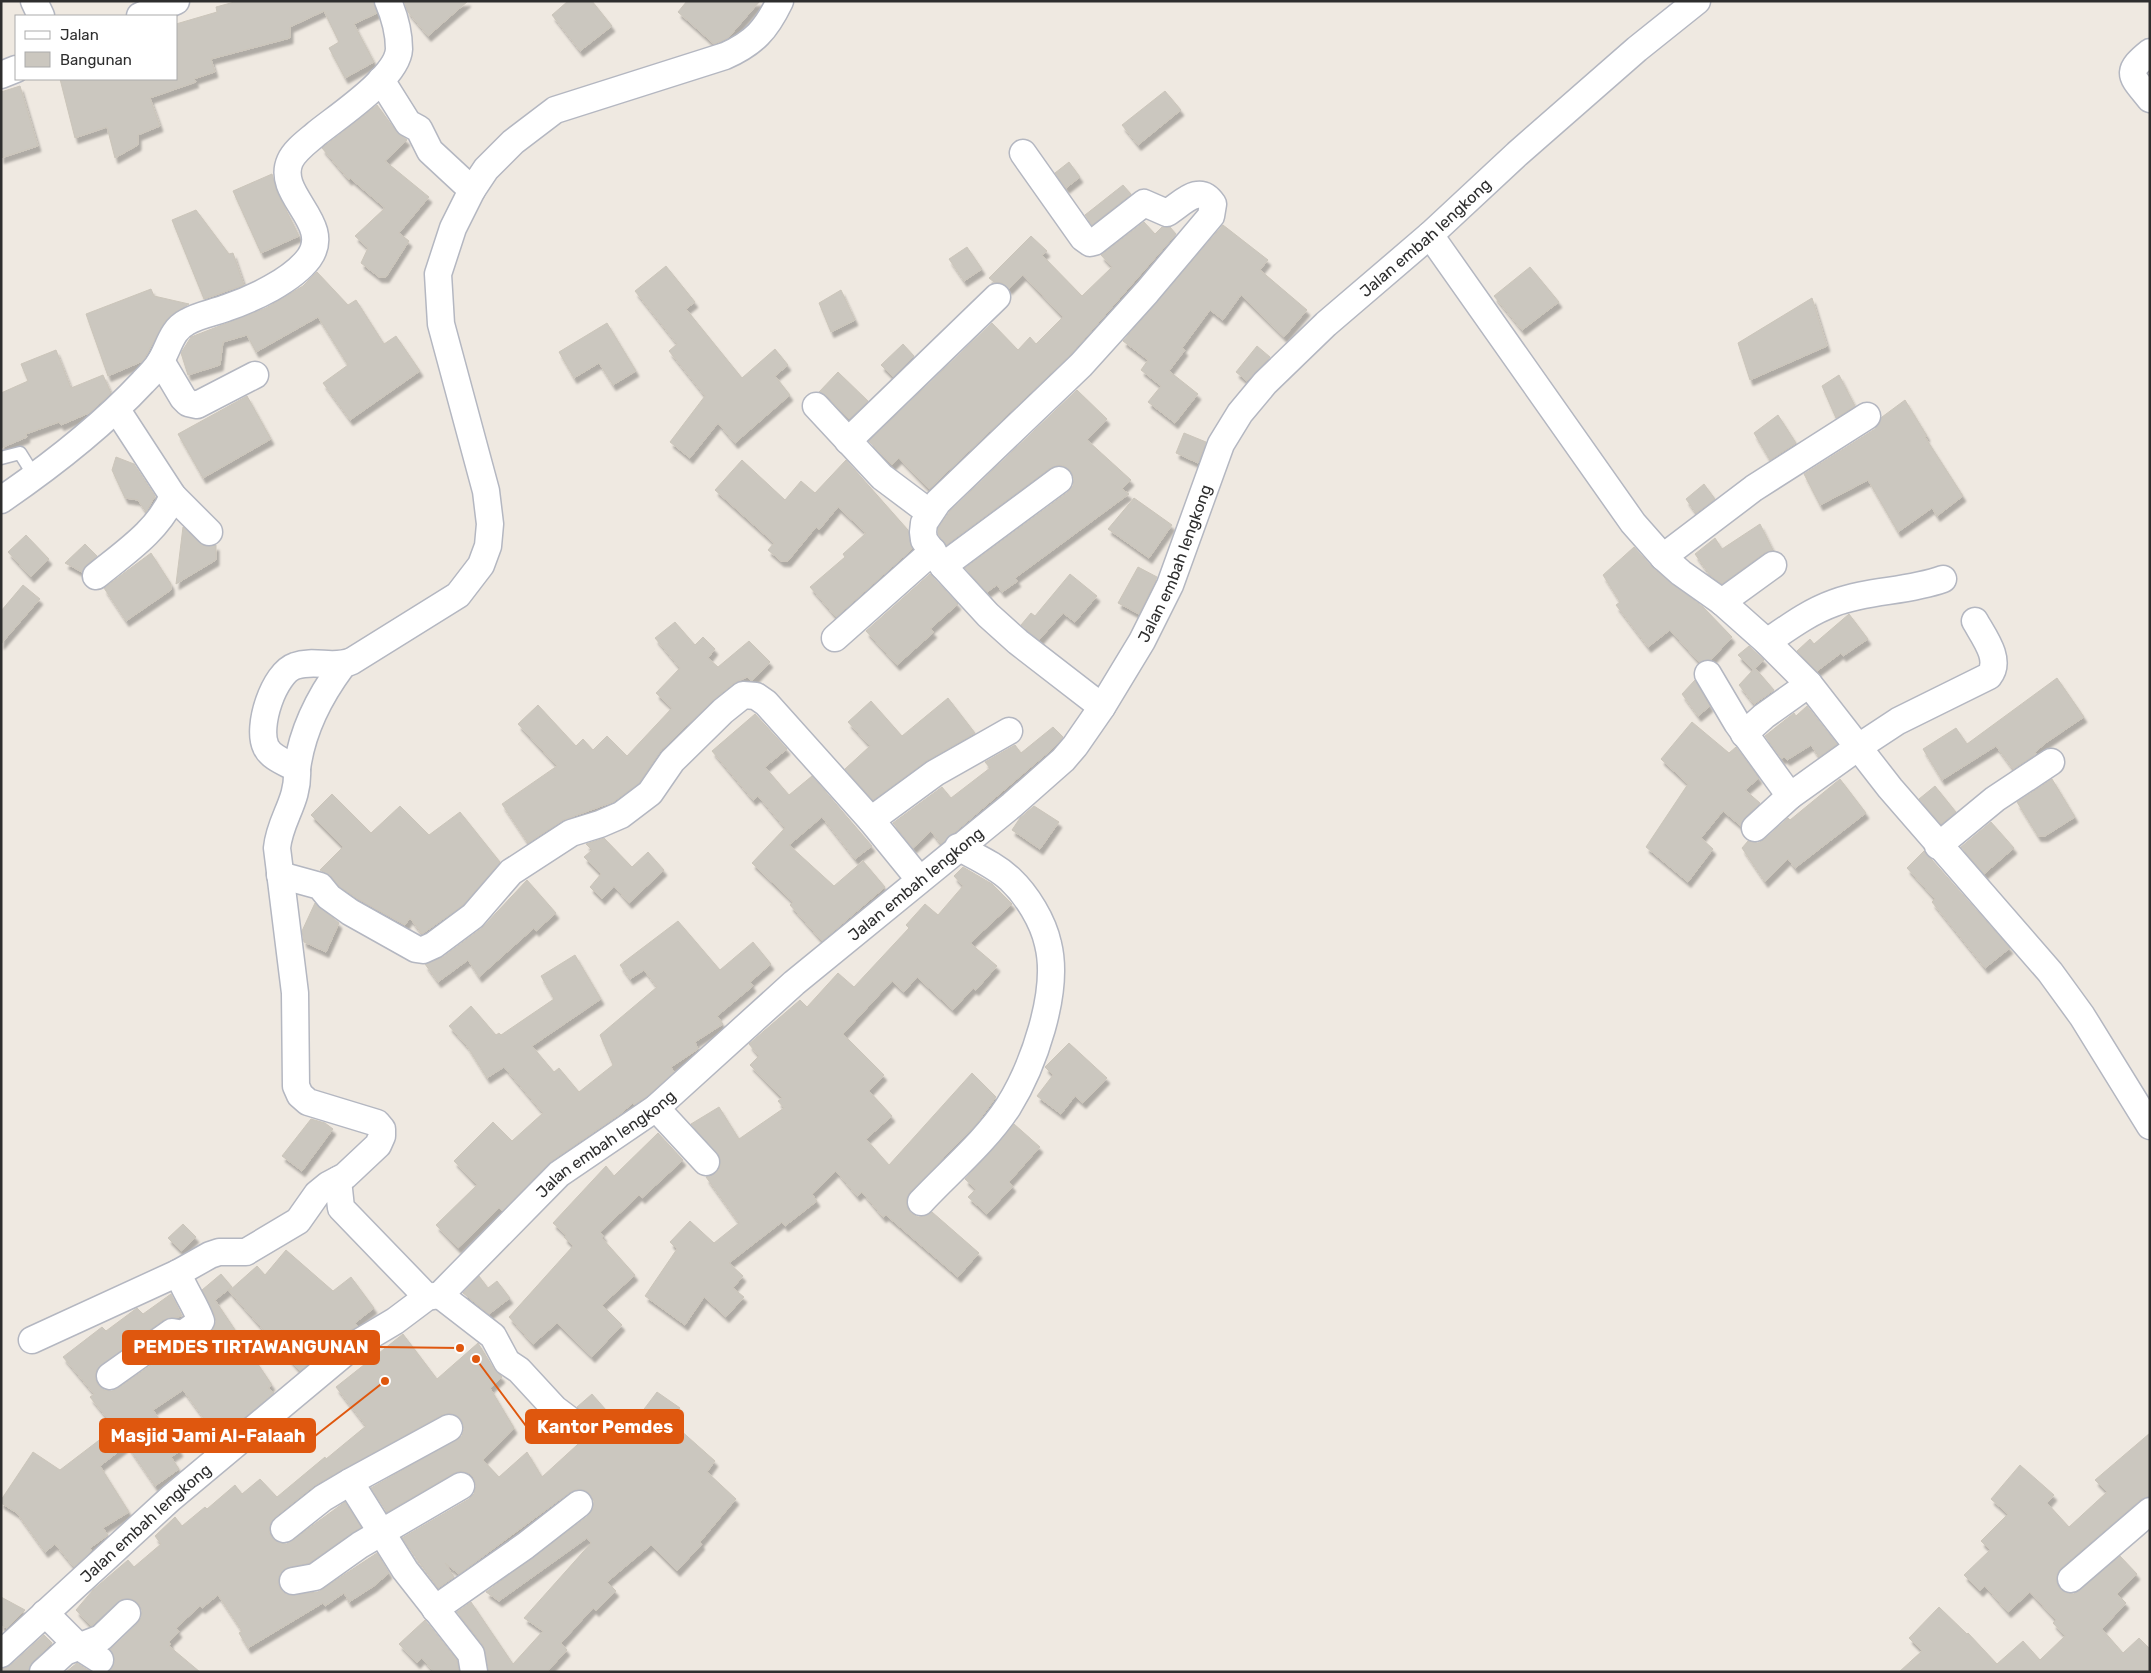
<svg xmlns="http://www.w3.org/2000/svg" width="2151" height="1673" font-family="Rubik,sans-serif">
  <defs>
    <filter id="shadow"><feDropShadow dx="3" dy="5.5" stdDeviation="1" flood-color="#0004"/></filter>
  </defs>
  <rect width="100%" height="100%" fill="#efe9e1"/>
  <!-- building -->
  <g fill="#cbc7bf" stroke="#cbc5ba" filter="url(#shadow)">
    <path d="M238,1h135l4,12 -23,11 20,38 -29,16 -16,-30 10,-6 -15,-31 -34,16v11l-79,21 4,13 -21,7 2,3 -46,16 10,28 -22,9v10l-23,13 -8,-31 -32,11 -15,-59h116v-55l41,-12 -1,-5z"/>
    <path d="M404,1h64l-40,35 -20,-24z"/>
    <path d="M568,1h24l20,25 -32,25 -28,-36z"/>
    <path d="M687,1h73l-32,37 -14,6 -36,-32z"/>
    <path d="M20,86l18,60 -37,12v-66z"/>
    <path d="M1165,91l16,19 -43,35 -16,-20z"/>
    <path d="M377,105l19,26 11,9 -22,21 44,36 -30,36 10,8 -23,36h-7l-18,-14 7,-15 -13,-12 30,-28 -35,-30 -1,2 -27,-32z"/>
    <path d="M1069,162l11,15 -14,11 -11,-15z"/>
    <path d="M272,174l5,18 22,44 -38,17 -28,-62z"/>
    <path d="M1123,185l8,9 -39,31 -7,-10z"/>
    <path d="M196,210l33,44 4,-1 11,32 -40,14 -32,-79z"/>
    <path d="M1144,222l11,12 7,-7h8l6,7 -106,121 -141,134 -30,-31 -7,7 -23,-24 123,-118 26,27 12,-13 6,7 27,-27 -40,-42 -14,14 -7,-6 -8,-1 -5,-4 42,-42 16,15 -5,4 40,41 30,-29 -11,-12z"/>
    <path d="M1223,225l45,35 -8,10 47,40 -23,27 -43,-42 -18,25 -13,-10 -28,38 3,2 -16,21 29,23 -23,29 -27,-21 13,-16 -20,-16 7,-10 -25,-19z"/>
    <path d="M967,247l15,22 -18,12 -15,-22z"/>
    <path d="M666,266l29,36 -9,7 56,69 33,-29 13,16 -13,11 15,19 -55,48 -17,-20 -28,35 -20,-16 35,-46 -36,-45 8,-7 -42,-53z"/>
    <path d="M1530,267l29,35 -37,28 -28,-34z"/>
    <path d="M317,272l31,33 8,-5 28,44 12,-8 24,35 -70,49 -27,-37 25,-18 -30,-48 -62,35 -9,-17 -24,7 -3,23 -32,10 -7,-22 10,-16 75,-29 37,-22z"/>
    <path d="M151,289l3,7 35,8 -15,9 -9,8 -22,40 -35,15 -22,-62z"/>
    <path d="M841,290l14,30 -24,12 -12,-29z"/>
    <path d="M1812,298l15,48 -77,34 -12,-37z"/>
    <path d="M607,323l29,48 -23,14 -14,-22 -25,15 -15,-26z"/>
    <path d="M903,344l11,12 -21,21 -12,-12z"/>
    <path d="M1257,346l13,11 -23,24 -11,-9z"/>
    <path d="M56,350l15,38 32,-13 8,18 -22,20 -28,12 -2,-3 -33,12 1,3 -26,11v-55l27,-12 -7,-17z"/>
    <path d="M838,372l30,29 -19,18 -22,-23 -8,-4z"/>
    <path d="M1839,375l16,31 -19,12 -14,-32z"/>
    <path d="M1077,390l30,29 -20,21 44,40 -9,9 7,5 -114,84 3,3 -16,11 -5,-7 -10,7 -22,-24 103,-76 5,-6 1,-7 -3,-8 -7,-5 -6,-1 -8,3 -104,77 -8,-11v-6l12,-17z"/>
    <path d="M247,396l24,43 -68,39 -25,-44z"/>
    <path d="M1905,400l22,36 -2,1 38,59 -26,20 -5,-8 -34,24 -30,-52 -48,25 -16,-31 71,-45 7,-12z"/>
    <path d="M1778,415l18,28 -26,17 -16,-27z"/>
    <path d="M1184,433l22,9 -8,21 -22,-10z"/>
    <path d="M116,457l18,7 21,32 -9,16 -8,-12 -13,-2 -13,-28z"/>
    <path d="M742,460l43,40 16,-19 14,12 31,-33 62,70 4,19 -76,68 -26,-30 35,-30 -2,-3 23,-21 -28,-26 -19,23 -3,-3 -28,34h-7l-13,-11 6,-7 -59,-53z"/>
    <path d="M1704,484l11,15 -19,14 -10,-14z"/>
    <path d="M1134,498l38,27 -23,33 -41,-29z"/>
    <path d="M1760,524l13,26 -9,3 -42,31 -12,-9 -15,-21 20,-16 7,11z"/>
    <path d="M183,527l22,19 11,-1v15l-40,24z"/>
    <path d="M26,535l23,24 -18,18 -23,-25z"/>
    <path d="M85,544l12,12 -11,9 -4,7 -17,-9z"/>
    <path d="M1634,547l19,21 50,39 29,30 -21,23 -12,2 -29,-32 -22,17 -32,-42 4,-3 -17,-27z"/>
    <path d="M151,553l20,31v6l-45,31 -22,-33z"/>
    <path d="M1138,567l19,10 -18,37 -21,-11z"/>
    <path d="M930,574l28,30 -28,25 4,3 -37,33 -31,-34z"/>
    <path d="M1070,574l27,22 -22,26 -12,-9 -24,27 -18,-15 10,-12 4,3z"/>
    <path d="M23,585l17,14 -39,45v-33z"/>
    <path d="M1849,614l19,25 -25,17 -2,-3 -24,18 -20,-20 13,-12 4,5z"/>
    <path d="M675,622l20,23 8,-8 12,12 -7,9 10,9 31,-26 21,21 -18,19 -5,-4 -13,6 -21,17 -52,50 -22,33 -26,19 -50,18 -35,23 -26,-39 55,-38 -39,-42 20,-19 38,41 7,-7 10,11 14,-14 20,20 45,-48 -16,-15 24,-25 -25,-30z"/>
    <path d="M1749,646l15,14 -9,8 19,22 -20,14 -15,-19 14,-15 -15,-15z"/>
    <path d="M2057,678l27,39 -37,25 -12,10 1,2 -23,15 -17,-23 -54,34 -19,-31 33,-21 11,16z"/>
    <path d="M1695,680l15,26 -12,10 -16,-22z"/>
    <path d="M948,698l27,35 -49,28 -53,39 -28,-31 25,-23 -22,-24 23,-21 31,35z"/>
    <path d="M1807,706l30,38 -18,13 -8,-12 -24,15 -3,-3 -2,2 -17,-23 29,-23 2,3z"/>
    <path d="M755,714l32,35 -22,18 24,28 23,-19 60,70 -17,13 -33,-42 -33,28 45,41 29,-25 22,26 -63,54 -32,-36 3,-3 -41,-39 33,-35 -27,-32 -5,4 -41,-49z"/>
    <path d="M1692,722l37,31 7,-6 23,31 -14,12 15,13 -15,14 -4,9 -18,-15 -22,27 12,11 -25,33 -42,-35 42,-63 -27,-25z"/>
    <path d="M1053,727l10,10 -11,12 -111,95 -10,-13 -18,17 -20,-25 49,-36 9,11 39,-30 -5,-6 30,-17 6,8z"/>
    <path d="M1840,779l26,34 -71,55 -7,-9 -23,23 -23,-34 6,-7 10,2 7,-4 23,-21 2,2z"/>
    <path d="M2052,779l23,38 -30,19h-7l-21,-34z"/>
    <path d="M1935,786l21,26 -15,12 -22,-25z"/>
    <path d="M332,794l39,39 29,-27 29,29 31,-23 40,50 -37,43 -41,29 -12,-16 -5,7 -47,-26 -19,-13 -8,-10 -11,-6 23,-23 -32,-32z"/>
    <path d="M1034,806l25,16 -19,27 -28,-19 8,-12z"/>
    <path d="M1991,822l23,26 -30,26 -23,-27z"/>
    <path d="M604,838l28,29 16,-15 16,18 -35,33 -15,-17 -12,13 -12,-12 11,-13 -17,-17 8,-7 -6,-6z"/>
    <path d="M1924,851l86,97 -25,20 -53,-66 3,-3 -28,-31z"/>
    <path d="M963,867l29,17 20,20 -42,39 27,23 -21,24 -3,-2 -20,22 -36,-33 -13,15 -12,-11 -49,53 41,41 -15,16 23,25 -26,23 23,26 83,-92 24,24 -19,26 -67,69 -4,7 1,8 4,6 7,4 7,-1 7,-4 47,41 -21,24 -72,-62 -3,2 -21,-25 -5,4 -21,-25 -24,23 5,7 -32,25 -3,-4 -53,41 14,13 -10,12 11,9 -18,20 -22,-20 -19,28 -40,-29 32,-47 -7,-7 20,-21 24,22 25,-20 -33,-46 10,-4 4,-7v-8l-29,-34 28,-17 20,32 45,-31 -6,-7 4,-3 -32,-33 9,-9 -10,-12 51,-44 7,7 31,-34 16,14 55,-59 -3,-3 19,-21 13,11 25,-29 -9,-10z"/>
    <path d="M527,880l29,33 -20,18 -2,-3 -55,49 -11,-17 -30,22 -13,-18 18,-7 39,-29z"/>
    <path d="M315,903l24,20 -13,29 -22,-10 -2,-11z"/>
    <path d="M678,921l42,49 33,-28 18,22 -21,18 3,4 -36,30 6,8 -28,18 3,7 -27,18 3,5 -27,24 -13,9 -1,-2 -13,11 -70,48 -48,49 -3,-3 -41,40 -22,-23 41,-40 -23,-24 39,-39 19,19 31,-28 -39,-46 -17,11 -20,-32 -18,-20 22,-20 25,29 3,-2 2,2 53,-36 -13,-23 34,-21 26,44 -69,47 22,26 5,-4 20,24 34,-27 -13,-30 57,-48 -13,-17 -14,9 -10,-14z"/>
    <path d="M1069,1043l38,35 -24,25 -8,-7 -14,18 -24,-18 16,-21 -8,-8z"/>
    <path d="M311,1119l14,4 8,6 -31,42 -20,-15z"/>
    <path d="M1014,1124l26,23 -31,35 4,4 -26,28 -19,-17 8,-8 -11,-10z"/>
    <path d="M658,1133l25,27 -41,38 -3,-3 -39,37 4,4 -2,2 33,37 -33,30 20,20 -30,32 -35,-34 -24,21 -24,-27 64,-71 -9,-9 2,-2 -13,-12 53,-57 8,10z"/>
    <path d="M183,1224l13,13 -15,14 -13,-13z"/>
    <path d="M286,1250l47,41 18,-14 23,31 -19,15 3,3 -15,8 -43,37 -71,-80 28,-25 8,9z"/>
    <path d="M221,1274l11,13 -17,13 57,85 -4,3 6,5 -55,46 -36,-49 -30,20 27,41 -9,6 8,12 -24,17 -28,-41 -27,21 29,46 -26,16 5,7 -18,13 2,2 -18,17 -19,-23 -10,8 -28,-39 -16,-10v-3l32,-48 27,18 55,-42 -25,-31 4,-3 -31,-37 39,-30 4,4 31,-23 6,6 28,-20 11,22 -19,4 -66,49 -2,9 3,7 6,5 8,1 6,-3 58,-40 11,1 23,-16 6,-11 -1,-6 -13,-26z"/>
    <path d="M479,1276l9,12 9,-7 13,17 -21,16 -26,-21z"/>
    <path d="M403,1334l34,45 41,-36 16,26 8,8 -12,11 24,40 -31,32 16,17 28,-25 15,25 47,-43v-16l-12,-11 15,-13 21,24 6,-6 13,13 25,-33 23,16 -10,13 45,40 -8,11 29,27 -36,43 2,2 -25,27 -26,-26 -44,37 9,9 -20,20 -3,-3 -32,35 6,7 -20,22h-58l-6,-27 -26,-33 14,-10 42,62 30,-33 -19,-13 67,-75 -4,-5 -88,63 -13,-9 102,-76 5,-7 1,-8 -4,-7 -6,-4 -7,-1 -7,3 -111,82 -14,-11 9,14 -16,11 -36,-50 67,-39 5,-5 2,-8 -2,-8 -5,-5 -8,-2 -7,2 -67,39 -16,-24 91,-52 2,-7 -2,-9 -5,-4 -7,-3 -8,2 -127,70 -40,32 -5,7 -1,8 4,7 6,4 8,1 58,-42 16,25 -52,36 -25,6 -5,7 -1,8 4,7 6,4 30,-3 59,-39 12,20 -15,13 -25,16 -5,-9 -19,13 -2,-3 -75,45 -9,-15 3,-2 -24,-36 -16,13 -2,-2 -24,22 3,4 -10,10 2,2 -2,2 31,26h-91l6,-11 -5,-11 27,-26 4,-6 1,-8 -4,-7 -6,-4h-9l-32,27 -15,-16 17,-20 35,-30 6,7 27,-23 -6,-8 20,-19 7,9 23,-19 2,2 28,-24 7,9 18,-15 17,18 48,-40 1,2 40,-33 -30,-39z"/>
    <path d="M2150,1433v63l-10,4 -79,68 -4,6 -1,7 4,8 7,4 7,1 46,-38 17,18 -20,20 9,9 -24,26 21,24 16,-15 11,11v23h-251l23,-21 -13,-13 30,-31 28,27 1,-1 29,31 26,-23 17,19 25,-24 -12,-13 3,-3 -26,-28 -22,20 -23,-26 -5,5 -16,-16 26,-25 -9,-9 27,-27 -17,-15 29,-34 34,30 -7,8 22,24 38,-35 -12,-12z"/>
    <path d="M1,1597l24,13 -18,18 -6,-3z"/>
    <path d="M425,1620l32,40 2,12h-25l-12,-14 -5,5 -18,-19z"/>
    <path d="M44,1635l8,8 -19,18 -5,11h-27v-3l10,-4z"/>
    <path d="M77,1663l14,9h-25z"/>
  </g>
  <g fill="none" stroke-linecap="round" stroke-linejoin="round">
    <defs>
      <path id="service" d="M1,458l19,-5 15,24"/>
      <g id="minor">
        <path d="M34,1l7,15"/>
        <path d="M140,16l36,-15"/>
        <path d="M2150,52c-26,21 -19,23 0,47"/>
        <path d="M1,75l15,-6"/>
        <path d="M381,80l27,43 11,6 11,22 42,39"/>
        <path d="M1023,153l60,85 7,5 4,-1 50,-39 23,10c16,-10 32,-30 46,-9l-2,12 -64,76 -66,73 -143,137 -14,21 -1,9 1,8 19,26 45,49 30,27 84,65"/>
        <path d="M1430,235l203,288 30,34 18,16 41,29 45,40 42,42 81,104 160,184 32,44 68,110"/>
        <path d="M161,361l22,37 5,5 9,2 58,-30"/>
        <path d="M816,406l66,71 48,36"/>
        <path d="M117,410l56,86 36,36"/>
        <path d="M848,441l149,-144"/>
        <path d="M1,500c51,-35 100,-73 142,-118 6,-6 13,-13 17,-20 9,-14 11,-32 27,-40 11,-7 26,-9 39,-14 26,-9 66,-27 83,-50 25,-35 -34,-63 -19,-97 5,-11 18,-20 26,-27 22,-18 82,-57 83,-85 0,-16 -5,-34 -11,-48"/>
        <path d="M1663,557l91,-69 113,-72"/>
        <path d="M943,566l116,-86"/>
        <path d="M96,576c28,-23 63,-46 77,-80"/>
        <path d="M1722,602l51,-37"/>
        <path d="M835,638l98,-87"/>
        <path d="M1767,642c22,-15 42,-30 67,-39 34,-13 73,-11 109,-24"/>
        <path d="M1708,674l29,49 53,73"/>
        <path d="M1744,734l20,-18 45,-32"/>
        <path d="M297,769c5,-39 22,-72 45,-103"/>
        <path d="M871,820l64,-47 74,-42"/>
        <path d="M1755,828l35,-32 67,-48 41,-27 91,-45c13,-16 -5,-39 -14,-55"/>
        <path d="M1938,846l57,-47 56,-37"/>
        <path d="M280,875l40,11 9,11 21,15 66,37 7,1 11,-5 39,-29 38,-44 60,-39 29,-9 21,-9 29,-22 22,-32 51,-50 20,-16 13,1 10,7 105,117 48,59"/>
        <path d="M656,1108l50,54"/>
        <path d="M338,1180l3,28 86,89"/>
        <path d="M921,1202c29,-31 64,-60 87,-95 25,-40 52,-115 40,-163 -5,-23 -21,-49 -38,-65 -15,-14 -34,-22 -52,-32"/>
        <path d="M440,1295l53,41 14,26 12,8 36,39 20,15"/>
        <path d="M32,1340l146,-67 32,-18 9,-3h27l52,-31 19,-27 11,-9 17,-9 33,-31 4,-9v-7l-5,-6 -69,-21 -8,-7 -4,-9 -1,-93 -18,-145c3,-30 22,-46 20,-79 -10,-6 -26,-11 -31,-22 -10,-20 8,-74 29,-81 19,-7 39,3 57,-5l106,-66 23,-30 7,-19 2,-22 -4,-33 -45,-167 -3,-50 15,-46 19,-38 14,-21 27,-27 42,-32 170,-54c29,-13 41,-26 55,-55"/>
        <path d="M110,1376l62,-44 11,2 18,-13c-6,-17 -17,-31 -23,-48"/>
        <path d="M449,1428l-99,54 55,88 66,84 3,18"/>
        <path d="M284,1529l39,-31 27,-16"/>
        <path d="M2071,1579l79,-68"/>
        <path d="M293,1581l22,-4 45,-32 101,-59"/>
        <path d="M435,1609l90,-63 54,-42"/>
        <path d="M45,1613l33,33 22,14"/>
        <path id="s1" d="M1,1654l170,-156 182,-152 42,-25 32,-24 13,-2 119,-121 97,-66 138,-125 218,-178 51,-45 12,-14 27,-39 40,-66 28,-56 51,-141 19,-31 25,-30 61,-59 104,-89 87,-81 120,-105 60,-48"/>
        <path d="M43,1672l22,-20 36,-14 26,-25"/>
      </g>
    </defs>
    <!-- service casing -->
    <use href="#service" stroke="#b4b7c1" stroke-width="15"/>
    <!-- minor casing -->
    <use href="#minor" stroke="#b4b7c1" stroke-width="29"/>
    <!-- service -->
    <use href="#service" stroke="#fff" stroke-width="12"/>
    <!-- minor -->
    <use href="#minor" stroke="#fff" stroke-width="26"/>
  </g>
  <g text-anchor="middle" stroke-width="4.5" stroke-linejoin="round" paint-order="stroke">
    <!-- street labels -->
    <g font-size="16" fill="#2e2e2e" stroke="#fff">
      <text dy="6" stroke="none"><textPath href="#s1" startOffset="2040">Jalan embah lengkong</textPath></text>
      <text dy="6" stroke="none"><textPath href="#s1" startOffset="1620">Jalan embah lengkong</textPath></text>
      <text dy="6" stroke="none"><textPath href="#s1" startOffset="1200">Jalan embah lengkong</textPath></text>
      <text dy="6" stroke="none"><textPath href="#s1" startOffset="795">Jalan embah lengkong</textPath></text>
      <text dy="6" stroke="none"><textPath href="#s1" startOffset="195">Jalan embah lengkong</textPath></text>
    </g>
  </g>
  <!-- callouts -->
  <path fill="none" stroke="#df570e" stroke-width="2" d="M460 1348L379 1347M476 1359L526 1426M385 1381L315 1436"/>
  <g fill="#df570e" stroke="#fff" stroke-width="2">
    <circle cx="460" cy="1348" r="5"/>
    <circle cx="476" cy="1359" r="5"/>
    <circle cx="385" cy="1381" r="5"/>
  </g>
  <g fill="#df570e" stroke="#df570e" stroke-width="2">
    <rect x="123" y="1331" width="256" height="33" rx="5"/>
    <rect x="526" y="1410" width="157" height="33" rx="5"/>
    <rect x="100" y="1419" width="215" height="33" rx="5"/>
  </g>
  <g font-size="18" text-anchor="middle" font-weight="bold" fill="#fff">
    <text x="251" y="1353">PEMDES TIRTAWANGUNAN</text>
    <text x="605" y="1433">Kantor Pemdes</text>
    <text x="208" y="1442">Masjid Jami Al-Falaah</text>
  </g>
  <!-- border -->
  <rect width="2151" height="1673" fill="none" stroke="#2e2e2e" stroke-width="5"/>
  <!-- legend -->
  <rect x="15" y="15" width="162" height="65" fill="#ffffff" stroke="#ababab"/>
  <rect x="25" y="31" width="25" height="8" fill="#ffffff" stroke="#ababab"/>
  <text x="60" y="40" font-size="15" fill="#2e2e2e">Jalan</text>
  <rect x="25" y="52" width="25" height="15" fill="#cbc7bf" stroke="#ababab"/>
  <text x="60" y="65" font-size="15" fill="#2e2e2e">Bangunan</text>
</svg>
